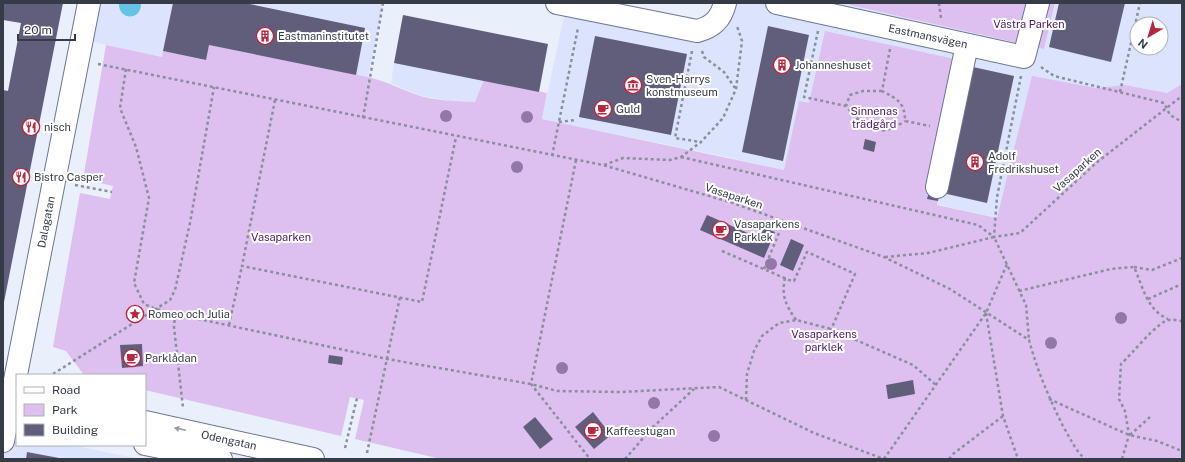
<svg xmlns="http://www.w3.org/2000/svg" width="1185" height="462" font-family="'Public Sans',sans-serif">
  <rect width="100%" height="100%" fill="#eaeffc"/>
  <!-- built -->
  <g fill="#dbe4fc" fill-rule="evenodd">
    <path d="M91,3h292l-15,74 -159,-31 -3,14 -42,-8 -2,5 -56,-12 -23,-6z"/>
    <path d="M726,3h124v2l194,44 11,-46h127v81l-15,9 -42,-8 -29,3 -64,-11 -34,141 -276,-62 -180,-37 24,-112 130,25zM1137,24h24v24h-24z"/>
    <path d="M394,63l90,17 -8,22 -26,-1 -32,-6 -27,-12z"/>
    <path d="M8,432l9,2v11h55l67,14h-136z"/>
  </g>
  <!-- green -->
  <g fill="#ddbff0">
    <path d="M850,3h205l-11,46 -194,-44z"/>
    <path d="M825,31l130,28 -29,132 13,3 -2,11 60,13 35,-142 64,12 29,-3 42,8 15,-9v375h-741l-86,-20 9,-39 -14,-3 -9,39 -196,-46v-15h-61l-18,-24 -13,-4 27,-154 30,6 3,-13 -30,-7 23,-134 56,12 1,-6 42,9 4,-15 159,32c17,4 33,12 49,18 19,6 39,6 58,7l9,-22 63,13 -5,26 242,51 15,-69 10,2z"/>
  </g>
  <!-- water -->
  <path fill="#66c3e6" d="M119,3h22c1,18 -23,18 -22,0z"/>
  <!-- building -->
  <g fill="#615e7c">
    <path d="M3,3h60l-59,299 -1,-212 5,1 13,-68 -18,-3z"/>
    <path d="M173,3h72l120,25 -9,47 -147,-30 -3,15 -43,-9z"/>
    <path d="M1059,3h66l-14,59 -62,-15z"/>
    <path d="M403,15l145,29 -9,48 -145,-29z"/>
    <path d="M768,26l41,9 -26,126 -41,-9z"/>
    <path d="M595,36l92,18 -16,81 -92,-18z"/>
    <path d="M973,67l41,9 -27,127 -40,-9z"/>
    <path d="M865,139l11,3 -2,10 -11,-3z"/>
    <path d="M929,192l10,2 -1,7 -11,-2z"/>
    <path d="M707,215l52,23 5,-10 11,4 -11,26 -64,-28z"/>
    <path d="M791,239l13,6 -11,26 -13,-6z"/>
    <path d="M142,344l1,22 -21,2 -2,-23z"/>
    <path d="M329,355l14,2 -1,8 -14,-2z"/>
    <path d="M913,380l2,14 -27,5 -2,-14z"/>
    <path d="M593,412l18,23 -17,14 -19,-22z"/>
    <path d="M535,417l18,22 -13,10 -17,-22z"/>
    <path d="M27,452l32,6v1h-33z"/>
  </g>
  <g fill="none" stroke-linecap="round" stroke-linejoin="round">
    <defs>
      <g id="minor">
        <path d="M557,3l140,28c16,-4 24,-12 28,-28"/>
        <path d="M777,3l247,54 14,-54"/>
        <path d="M937,187l30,-142"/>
        <path d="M3,441l86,-438"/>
      </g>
      <g id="major">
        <path d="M3,392l14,2"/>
        <path d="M3,417l14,3"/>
        <path d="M145,422l168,37"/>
        <path d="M145,444l76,15"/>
      </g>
    </defs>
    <!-- minor casing -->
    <use href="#minor" stroke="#6b7693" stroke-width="24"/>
    <!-- major casing -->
    <use href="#major" stroke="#6b7693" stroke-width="24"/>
    <!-- path -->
    <g stroke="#8a8f9c" stroke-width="2.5" stroke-dasharray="3 3" stroke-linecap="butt">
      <path d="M939,3l2,15"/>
      <path d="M818,31l-14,66 42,9"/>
      <path d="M890,49l-8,42c15,8 23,11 23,30l25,5"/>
      <path d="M692,51l-17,87 26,4"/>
      <path d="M702,51l2,6 20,15 11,16"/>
      <path d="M98,64l505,101 130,38 151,54 66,32 79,51c8,30 20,58 34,86 7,12 12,24 22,33"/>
      <path d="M1041,67l13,9 110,27 6,12 12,7"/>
      <path d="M126,69l-6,39 16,39 13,51 -15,85 10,21 12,5 19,5 212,45 144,25 26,7 64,1 98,-5 95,46 70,26"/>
      <path d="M1021,76l-24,121 -3,40 26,-4 76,-70 86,-67"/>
      <path d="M882,91h-19l-13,4 -4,11c19,23 30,34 59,15"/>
      <path d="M1120,92l20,-89"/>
      <path d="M275,100l-33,166 180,36 34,-165"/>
      <path d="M363,118l20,-115"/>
      <path d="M559,122l16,-2"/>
      <path d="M552,156l26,-128"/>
      <path d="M681,157l297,68 16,12"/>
      <path d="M576,160l-45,224 59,75"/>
      <path d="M604,165l19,-7 47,2 11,-3 20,-15 22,-24 13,-29 6,-48 -5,-15"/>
      <path d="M75,185l37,7"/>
      <path d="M722,251l67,29 5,1 13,-29 48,22 -28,65"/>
      <path d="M885,257l43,-4 66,-16 32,68 3,35"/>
      <path d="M1134,267l18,3 30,-12"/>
      <path d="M764,269l20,-48"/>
      <path d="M785,278c-4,18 1,27 11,42"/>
      <path d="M1019,291l92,-22 23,-2c9,20 13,43 34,52"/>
      <path d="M1148,299l34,-15"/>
      <path d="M986,313l17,103 15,43"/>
      <path d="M175,314l-1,13 9,81"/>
      <path d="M229,325l13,-59"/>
      <path d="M53,374l117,-74 5,-10 15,-67 24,-136"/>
      <path d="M1049,399l80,36 28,6 25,10"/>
      <path d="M746,400l1,-26 7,-23 8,-15 17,-13 17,-3 35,9 82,36 23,20"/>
      <path d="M1130,435l20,-18"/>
      <path d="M345,448l12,-50"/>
      <path d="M367,453l33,-156"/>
      <path d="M625,459l28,-32 41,-38"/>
      <path d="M884,459l102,-146 21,-49"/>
      <path d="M949,459l4,-5 50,-38"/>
      <path d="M1122,459l7,-24 -4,-24 -6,-12 2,-35c10,-9 38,-44 48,-44 4,-1 9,1 13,1"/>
    </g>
    <!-- minor -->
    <use href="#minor" stroke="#fff" stroke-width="22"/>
    <!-- major -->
    <use href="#major" stroke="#fff" stroke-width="22"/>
  </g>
  <!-- trees -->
  <g fill="#9278a8">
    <circle cx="446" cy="116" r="6"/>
    <circle cx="527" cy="117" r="6"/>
    <circle cx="517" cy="167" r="6"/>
    <circle cx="771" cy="264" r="6"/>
    <circle cx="1121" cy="318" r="6"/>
    <circle cx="1051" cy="343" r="6"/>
    <circle cx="562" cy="368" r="6"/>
    <circle cx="654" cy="403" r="6"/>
    <circle cx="714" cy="436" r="6"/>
  </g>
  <!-- one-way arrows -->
  <defs><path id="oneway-solid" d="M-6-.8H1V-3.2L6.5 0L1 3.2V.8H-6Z"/></defs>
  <use fill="#9a9da4" href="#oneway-solid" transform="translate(180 429) rotate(-168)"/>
  <!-- icons -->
  <defs>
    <symbol id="building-ring" viewBox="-11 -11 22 22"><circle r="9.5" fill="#fff" stroke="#b82740" stroke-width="1.5"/><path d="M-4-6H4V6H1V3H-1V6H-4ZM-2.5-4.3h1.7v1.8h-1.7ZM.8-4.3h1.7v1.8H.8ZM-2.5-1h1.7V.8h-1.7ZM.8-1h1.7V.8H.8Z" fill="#b82740"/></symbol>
    <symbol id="museum-ring" viewBox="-11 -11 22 22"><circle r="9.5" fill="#fff" stroke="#b82740" stroke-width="1.5"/><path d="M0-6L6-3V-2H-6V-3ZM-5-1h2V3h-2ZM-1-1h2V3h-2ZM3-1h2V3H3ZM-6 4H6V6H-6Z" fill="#b82740"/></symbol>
    <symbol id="cafe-ring" viewBox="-11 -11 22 22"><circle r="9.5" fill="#fff" stroke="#b82740" stroke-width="1.5"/><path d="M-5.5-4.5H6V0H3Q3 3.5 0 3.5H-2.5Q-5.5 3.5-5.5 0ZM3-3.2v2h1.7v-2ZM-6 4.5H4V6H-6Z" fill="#b82740"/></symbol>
    <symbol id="restaurant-ring" viewBox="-11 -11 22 22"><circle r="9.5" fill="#fff" stroke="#b82740" stroke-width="1.5"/><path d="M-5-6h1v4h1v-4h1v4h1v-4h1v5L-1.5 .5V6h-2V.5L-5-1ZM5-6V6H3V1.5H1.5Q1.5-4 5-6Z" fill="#b82740"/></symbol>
    <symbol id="sight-ring" viewBox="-11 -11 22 22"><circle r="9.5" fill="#fff" stroke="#b82740" stroke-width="1.5"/><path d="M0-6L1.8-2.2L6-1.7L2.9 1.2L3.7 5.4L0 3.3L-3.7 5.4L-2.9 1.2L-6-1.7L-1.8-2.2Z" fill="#b82740"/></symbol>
  </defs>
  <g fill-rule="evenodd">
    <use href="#building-ring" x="255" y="26" width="20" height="20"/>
    <use href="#building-ring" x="772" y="55" width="20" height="20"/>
    <use href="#museum-ring" x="623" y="75" width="20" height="20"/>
    <use href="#cafe-ring" x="593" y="99" width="20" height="20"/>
    <use href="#restaurant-ring" x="21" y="117" width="20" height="20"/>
    <use href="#building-ring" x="965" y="152" width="20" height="20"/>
    <use href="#restaurant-ring" x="11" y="167" width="20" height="20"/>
    <use href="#cafe-ring" x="711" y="220" width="20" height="20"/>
    <use href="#sight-ring" x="125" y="304" width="20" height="20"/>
    <use href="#cafe-ring" x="122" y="348" width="20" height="20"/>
    <use href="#cafe-ring" x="583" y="421" width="20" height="20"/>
  </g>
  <g text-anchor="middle" stroke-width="4" stroke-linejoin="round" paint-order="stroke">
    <!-- park labels -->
    <g font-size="11" fill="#4a1763" stroke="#fff">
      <text x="1029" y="28">Västra Parken</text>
      <text x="874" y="115">Sinnenas<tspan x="874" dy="13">trädgård</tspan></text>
      <text x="281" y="241">Vasaparken</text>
      <text x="824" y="338">Vasaparkens<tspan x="824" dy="13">parklek</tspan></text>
    </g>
    <!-- poi labels -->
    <g font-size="11" fill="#363b48" stroke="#fff" text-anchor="start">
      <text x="278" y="40">Eastmaninstitutet</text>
      <text x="795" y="69">Johanneshuset</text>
      <text x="646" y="83">Sven-Harrys<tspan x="646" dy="13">konstmuseum</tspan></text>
      <text x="616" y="113">Guld</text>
      <text x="44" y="131">nisch</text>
      <text x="988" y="160">Adolf<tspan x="988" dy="13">Fredrikshuset</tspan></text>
      <text x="34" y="181">Bistro Casper</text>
      <text x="734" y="228">Vasaparkens<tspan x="734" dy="13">Parklek</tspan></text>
      <text x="148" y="318">Romeo och Julia</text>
      <text x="145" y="362">Parklådan</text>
      <text x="606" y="435">Kaffeestugan</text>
    </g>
    <!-- street labels -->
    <g font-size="11" fill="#363b48" stroke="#fff">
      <text transform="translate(928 36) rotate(12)" y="4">Eastmansvägen</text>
      <text transform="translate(1077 170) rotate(-42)" y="4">Vasaparken</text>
      <text transform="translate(734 196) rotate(18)" y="4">Vasaparken</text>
      <text transform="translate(46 222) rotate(-79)" y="4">Dalagatan</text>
      <text transform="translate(229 440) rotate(12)" y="4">Odengatan</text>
    </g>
  </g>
  <!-- border -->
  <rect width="1185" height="462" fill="none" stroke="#363b48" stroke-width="8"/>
  <!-- legend -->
  <rect x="16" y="374" width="130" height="72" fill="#ffffff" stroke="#afb1b6"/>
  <rect x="24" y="387" width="20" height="6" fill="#ffffff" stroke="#afb1b6"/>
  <text x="52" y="394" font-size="12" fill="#363b48">Road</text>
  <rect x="24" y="404" width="20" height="12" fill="#ddbff0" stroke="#afb1b6"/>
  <text x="52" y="414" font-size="12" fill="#363b48">Park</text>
  <rect x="24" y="424" width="20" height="12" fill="#615e7c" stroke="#afb1b6"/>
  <text x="52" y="434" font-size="12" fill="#363b48">Building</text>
  <!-- north arrow -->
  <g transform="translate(1149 36) rotate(218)"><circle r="19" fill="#ffffff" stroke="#afb1b6"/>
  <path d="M0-3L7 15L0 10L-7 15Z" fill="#b82740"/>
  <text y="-6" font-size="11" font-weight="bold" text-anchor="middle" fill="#363b48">N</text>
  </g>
  <!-- scale -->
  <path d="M18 34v6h57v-6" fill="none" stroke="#363b48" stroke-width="2"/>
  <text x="24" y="34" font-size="12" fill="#363b48" stroke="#ffffff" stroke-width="3" paint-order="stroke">20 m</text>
</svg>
